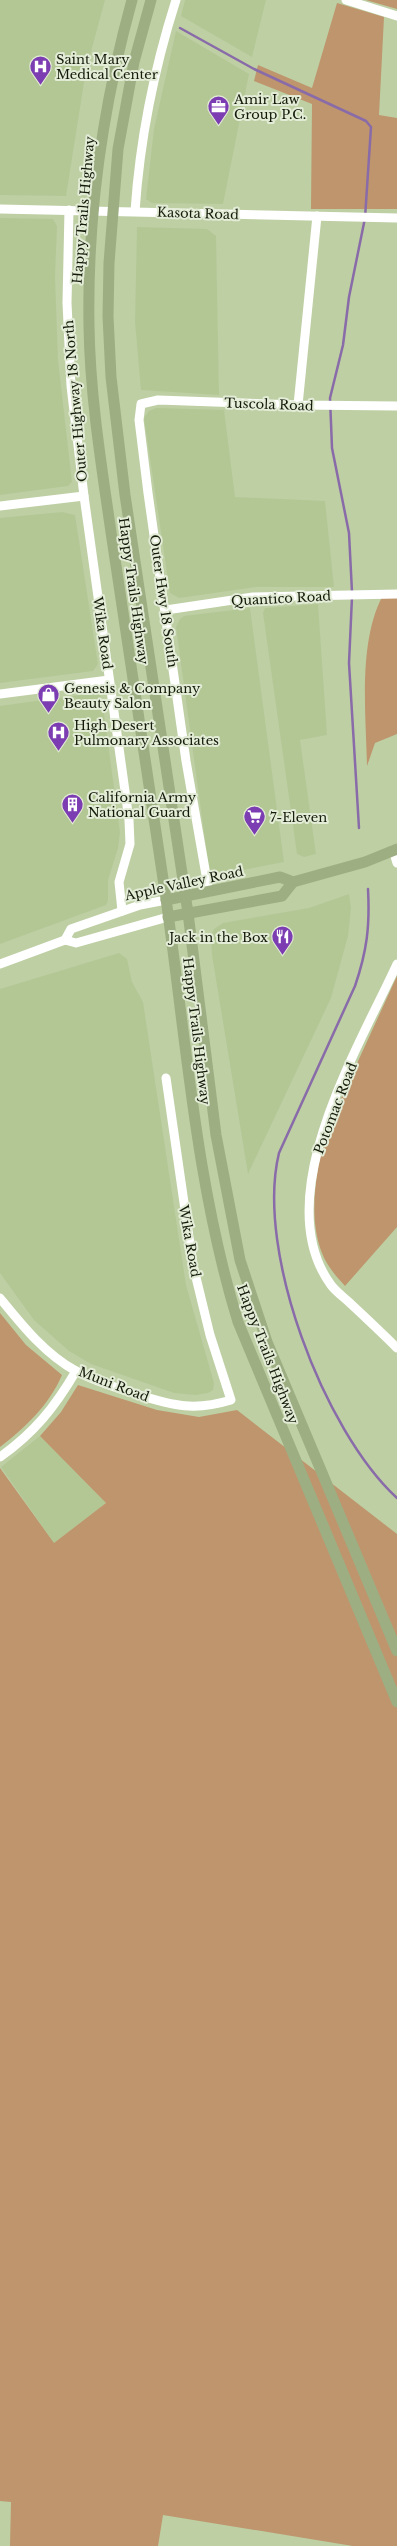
<svg xmlns="http://www.w3.org/2000/svg" width="397" height="2546" font-family="'Libre Baskerville',serif">
  <rect width="100%" height="100%" fill="#becfa4"/>
  <!-- built -->
  <g fill="#b3c795">
    <path d="M0,0h105l-19,70 -20,126 -66,-1z"/>
    <path d="M185,0h81l-14,57 -71,-41z"/>
    <path d="M176,31l73,43 -26,130 -71,-1 -6,-4 8,-70z"/>
    <path d="M0,218l53,1 4,7 -2,51 3,83 14,122 -4,4 -68,9z"/>
    <path d="M137,227l70,2 9,7 3,159 -78,-5 -6,-68z"/>
    <path d="M156,408l68,2 11,87 90,4 9,86h-78l-77,11 -9,-5 -26,-175 5,-7z"/>
    <path d="M62,512l13,3 23,149 -5,7 -93,12v-165z"/>
    <path d="M318,604l9,131 -27,5 16,114 -12,3 -7,-3 -34,-241 2,-5z"/>
    <path d="M250,608l34,254 -67,13 -8,-6 -33,-242 4,-8 4,-3z"/>
    <path d="M94,693l5,1 3,5 18,133 -2,16 -10,32v21l-2,4 -106,39v-238z"/>
    <path d="M349,894l2,14 -3,28 -17,62 -83,176 -36,-219 -1,-20 3,-6 9,-6 86,-15z"/>
    <path d="M119,953l8,6 5,23 11,20 43,283 28,98 -1,7 -5,3 -12,2 -22,-2 -83,-29 -22,-13 -35,-31 -34,-47v-284z"/>
    <path d="M40,1436l66,67 -52,40 -53,-76z"/>
  </g>
  <!-- green -->
  <g fill="#be956c">
    <path d="M366,0h31v9z"/>
    <path d="M337,3l47,14 -5,98 18,3v91h-86l1,-105 -58,-23 4,-16 54,23z"/>
    <path d="M382,597h15v137l-22,9 -8,23c-1,-52 -9,-122 15,-169z"/>
    <path d="M397,976v251l-52,59c-9,-10 -18,-20 -23,-33 -15,-38 -5,-86 5,-124z"/>
    <path d="M0,1313l26,32 36,30c-13,30 -36,52 -62,72z"/>
    <path d="M78,1385l79,25 42,7 38,-7 160,124v1012h-44l-190,-31 -5,31h-148l1,-44 -11,-1v-1033l54,75 52,-40 -66,-67 21,-24z"/>
  </g>
  <g fill="none" stroke-linecap="round" stroke-linejoin="round">
    <!-- stream -->
    <g stroke="#886ba8" stroke-width="2.5">
      <path d="M180,28l74,41 112,52 5,6 -6,91 -16,79 -6,48 -13,53 2,50 17,85 3,59"/>
      <path d="M352,597l-3,66 10,165"/>
      <path d="M368,889c2,37 -1,62 -13,97l-76,167c-24,98 45,278 118,345"/>
    </g>
    <!-- minor -->
    <g stroke="#fff" stroke-width="9">
      <path d="M346,0l51,16"/>
      <path d="M0,209l397,9"/>
      <path d="M69,210l-2,93 4,83 13,110 45,324 1,24 -11,38 3,29"/>
      <path d="M135,211c5,-72 19,-142 41,-211"/>
      <path d="M298,405l19,-189"/>
      <path d="M0,506l84,-10"/>
      <path d="M166,610l87,-13 144,-3"/>
      <path d="M0,694l109,-14"/>
      <path d="M393,850l4,13"/>
      <path d="M209,892l-23,-131 -38,-268 -9,-73 2,-16 17,-4 140,5 99,1"/>
      <path d="M65,940l6,-11 69,-24 26,-5"/>
      <path d="M0,964l65,-24 11,3 92,-26"/>
      <path d="M397,964c-38,83 -130,234 -66,321 5,7 14,13 20,19 15,14 31,29 46,44"/>
      <path d="M0,1298c22,27 45,56 76,73 20,11 42,17 63,24 35,11 56,16 92,5l-21,-65 -17,-70 -27,-187"/>
      <path d="M0,1457c34,-24 55,-50 76,-86"/>
    </g>
    <!-- major -->
    <g stroke="#9eae83" stroke-width="11">
      <path d="M132,0c-29,105 -45,216 -43,326 1,71 13,143 23,213 17,118 36,235 53,353 21,144 30,290 73,430l159,380"/>
      <path d="M151,0l-17,62 -16,87 -9,114 -1,53 3,61 14,118 63,418 28,222 24,125 27,82 130,309"/>
      <path d="M166,900l114,-23 13,5 72,-20 32,-13"/>
      <path d="M168,917l114,-21 11,-14"/>
    </g>
  </g>
  <!-- icons -->
  <defs>
    <symbol id="hospital-pin" viewBox="-11 -11 22 30"><path d="M0 17L-7.5 6A9.5 9.5 0 1 1 7.5 6Z" fill="#7c3db2" stroke="#e3ecd6"/><path d="M-5-5h3v3.5h4V-5h3V5h-3V1.5h-4V5h-3Z" fill="#fff"/></symbol>
    <symbol id="office-pin" viewBox="-11 -11 22 30"><path d="M0 17L-7.5 6A9.5 9.5 0 1 1 7.5 6Z" fill="#7c3db2" stroke="#e3ecd6"/><path d="M-6-3h4V-5.5h4V-3h4V5H-6ZM-1-4.5V-3h2v-1.5ZM-6 0V1H6V0Z" fill="#fff"/></symbol>
    <symbol id="shop-pin" viewBox="-11 -11 22 30"><path d="M0 17L-7.5 6A9.5 9.5 0 1 1 7.5 6Z" fill="#7c3db2" stroke="#e3ecd6"/><path d="M-5-2.5h2.3a2.7 3.5 0 0 1 5.4 0H5L5.5 6h-11ZM-1.5-2.5h3a1.5 2.3 0 0 0-3 0Z" fill="#fff"/></symbol>
    <symbol id="building-pin" viewBox="-11 -11 22 30"><path d="M0 17L-7.5 6A9.5 9.5 0 1 1 7.5 6Z" fill="#7c3db2" stroke="#e3ecd6"/><path d="M-4-6H4V6H1V3H-1V6H-4ZM-2.5-4.3h1.7v1.8h-1.7ZM.8-4.3h1.7v1.8H.8ZM-2.5-1h1.7V.8h-1.7ZM.8-1h1.7V.8H.8Z" fill="#fff"/></symbol>
    <symbol id="supermarket-pin" viewBox="-11 -11 22 30"><path d="M0 17L-7.5 6A9.5 9.5 0 1 1 7.5 6Z" fill="#7c3db2" stroke="#e3ecd6"/><path d="M-6-5.5h2.5l.6 2H6L4.5 2H-2.5L-4.4-4H-6ZM-1.5 3.2a1.3 1.3 0 1 0 .1 0ZM3 3.2a1.3 1.3 0 1 0 .1 0Z" fill="#fff"/></symbol>
    <symbol id="restaurant-pin" viewBox="-11 -11 22 30"><path d="M0 17L-7.5 6A9.5 9.5 0 1 1 7.5 6Z" fill="#7c3db2" stroke="#e3ecd6"/><path d="M-5-6h1v4h1v-4h1v4h1v-4h1v5L-1.5 .5V6h-2V.5L-5-1ZM5-6V6H3V1.5H1.5Q1.5-4 5-6Z" fill="#fff"/></symbol>
  </defs>
  <g fill-rule="evenodd">
    <use href="#hospital-pin" x="28" y="54" width="25" height="34"/>
    <use href="#office-pin" x="206" y="94" width="25" height="34"/>
    <use href="#shop-pin" x="36" y="682" width="25" height="34"/>
    <use href="#hospital-pin" x="46" y="720" width="25" height="34"/>
    <use href="#building-pin" x="60" y="792" width="25" height="34"/>
    <use href="#supermarket-pin" x="242" y="804" width="25" height="34"/>
    <use href="#restaurant-pin" x="270" y="924" width="25" height="34"/>
  </g>
  <g text-anchor="middle" stroke-width="4" stroke-linejoin="round" paint-order="stroke">
    <!-- poi labels -->
    <g font-size="13" fill="#141a0a" stroke="#e3ecd6" text-anchor="start">
      <text x="56" y="64">Saint Mary<tspan x="56" dy="15">Medical Center</tspan></text>
      <text x="234" y="104">Amir Law<tspan x="234" dy="15">Group P.C.</tspan></text>
      <text x="64" y="693">Genesis &amp; Company<tspan x="64" dy="15">Beauty Salon</tspan></text>
      <text x="74" y="730">High Desert<tspan x="74" dy="15">Pulmonary Associates</tspan></text>
      <text x="88" y="802">California Army<tspan x="88" dy="15">National Guard</tspan></text>
      <text x="270" y="822">7-Eleven</text>
      <text x="268" y="942" text-anchor="end">Jack in the Box</text>
    </g>
    <!-- street labels -->
    <g font-size="13" fill="#141a0a" stroke="#e3ecd6">
      <text transform="translate(83 210) rotate(-85)" y="5">Happy Trails Highway</text>
      <text transform="translate(198 213) rotate(2)" y="5">Kasota Road</text>
      <text transform="translate(75 401) rotate(-95)" y="5">Outer Highway 18 North</text>
      <text transform="translate(269 404) rotate(2)" y="5">Tuscola Road</text>
      <text transform="translate(134 591) rotate(82)" y="5">Happy Trails Highway</text>
      <text transform="translate(281 598) rotate(-3)" y="5">Quantico Road</text>
      <text transform="translate(164 601) rotate(82)" y="5">Outer Hwy 18 South</text>
      <text transform="translate(103 633) rotate(82)" y="5">Wika Road</text>
      <text transform="translate(184 883) rotate(-12)" y="5">Apple Valley Road</text>
      <text transform="translate(197 1031) rotate(83)" y="5">Happy Trails Highway</text>
      <text transform="translate(335 1108) rotate(-69)" y="5">Potomac Road</text>
      <text transform="translate(190 1241) rotate(80)" y="5">Wika Road</text>
      <text transform="translate(268 1354) rotate(69)" y="5">Happy Trails Highway</text>
      <text transform="translate(114 1384) rotate(21)" y="5">Muni Road</text>
    </g>
  </g>
</svg>
